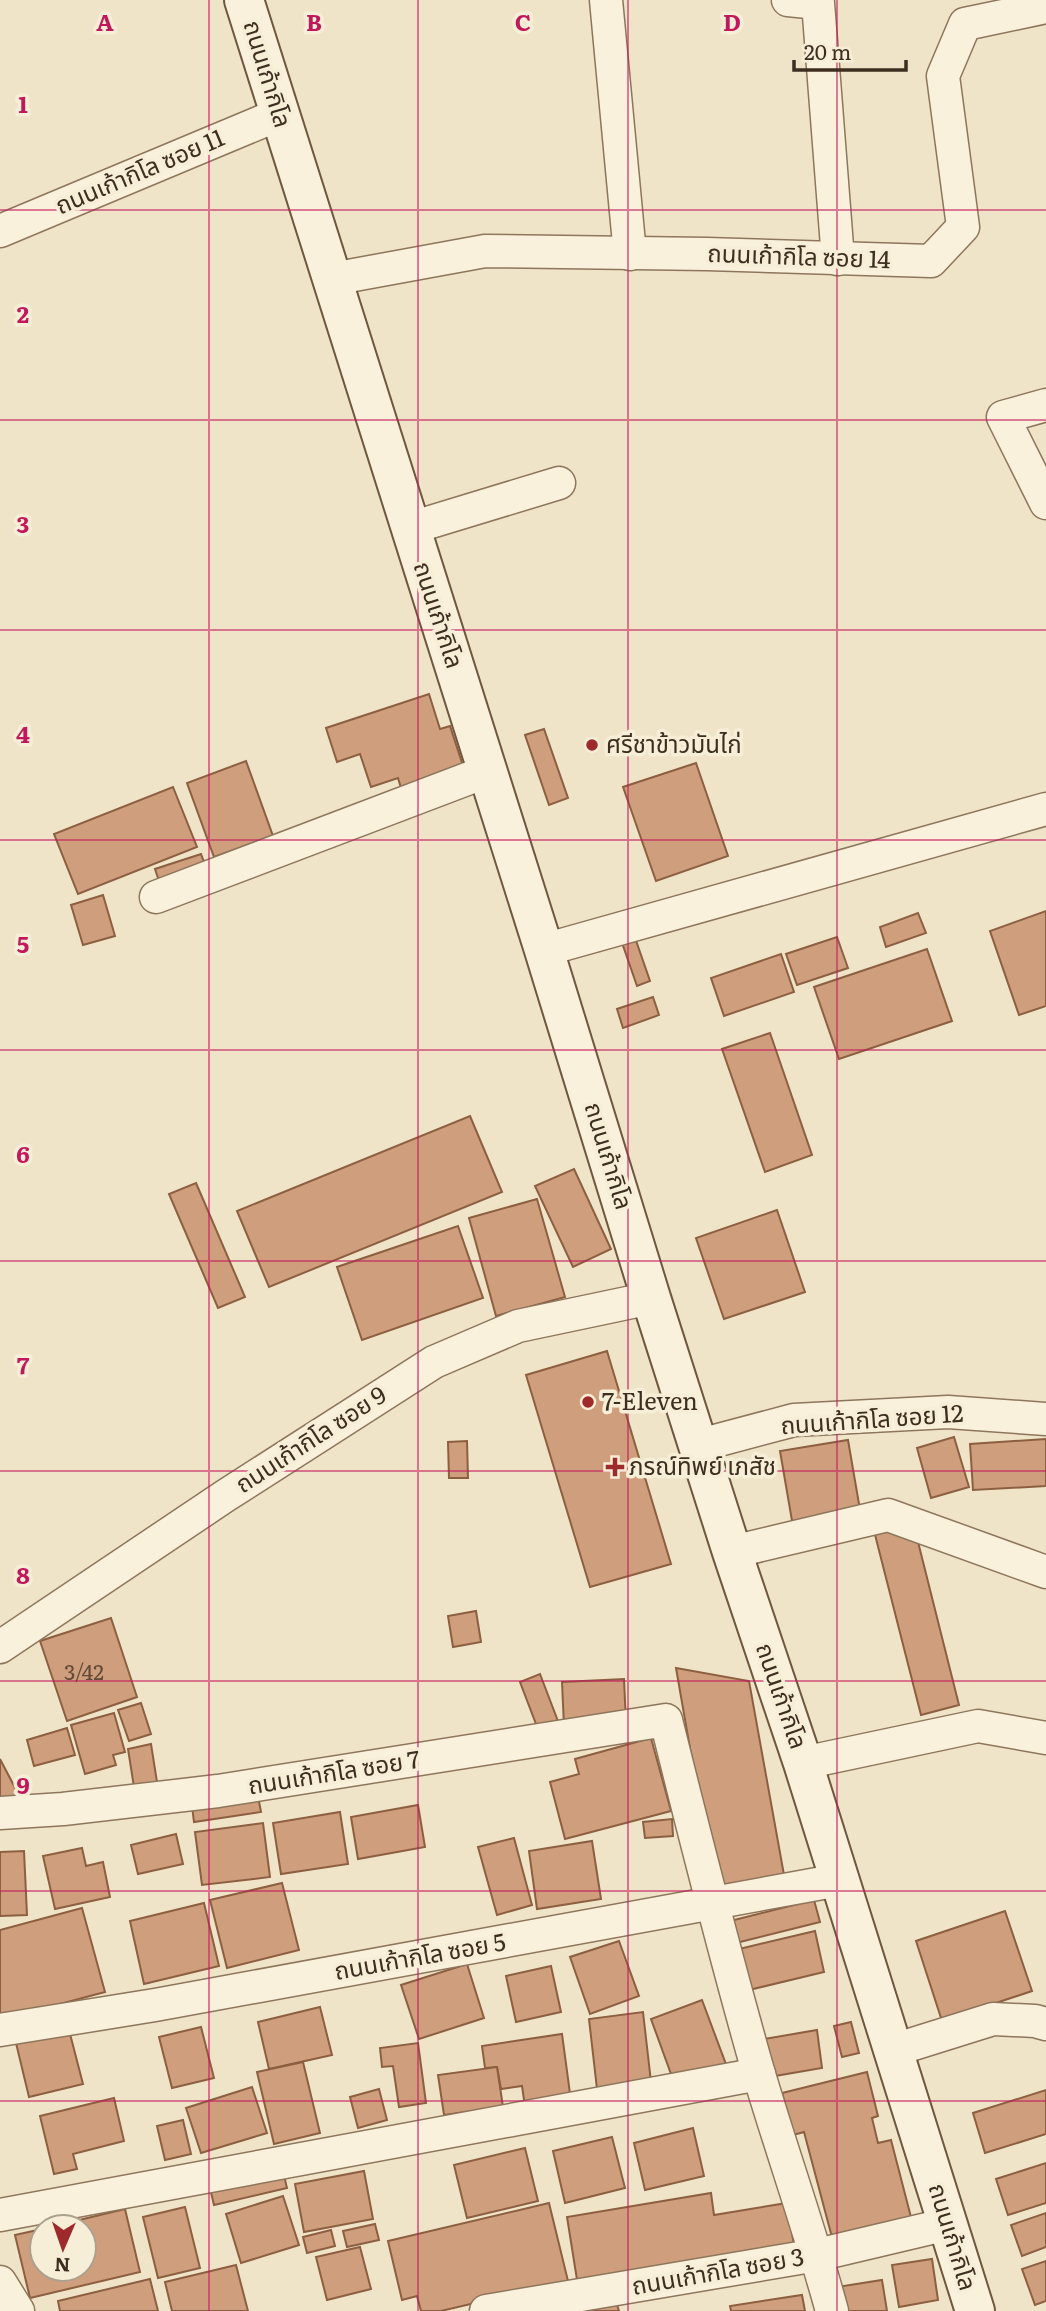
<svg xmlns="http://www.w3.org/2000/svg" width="1046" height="2311" font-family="Literata,'Noto Sans Thai',serif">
  <rect width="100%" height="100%" fill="#f0e4c8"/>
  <!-- building -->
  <g fill="#cf9f7d" stroke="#8d5f41" stroke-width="2">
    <path d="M429,694l11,35 10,-3 17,52 -63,20 -6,-20 -27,9 -11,-33 -23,8 -11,-34z"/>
    <path d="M544,729l24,69 -19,7 -24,-70z"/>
    <path d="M246,761l27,75 -59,21 -27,-74z"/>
    <path d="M696,763l32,93 -72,25 -33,-94z"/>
    <path d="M173,787l24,60 -119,47 -24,-60z"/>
    <path d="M201,854l6,16 -46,17 -6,-18z"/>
    <path d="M103,895l12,41 -32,9 -12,-40z"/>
    <path d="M1046,911v95l-27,9 -29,-84z"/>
    <path d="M918,913l8,20 -40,14 -6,-20z"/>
    <path d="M632,929l18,52 -13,5 -18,-52z"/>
    <path d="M837,937l11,31 -51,17 -11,-31z"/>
    <path d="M927,949l25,72 -113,38 -25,-72z"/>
    <path d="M781,954l13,38 -70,24 -13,-38z"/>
    <path d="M653,997l6,18 -36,13 -6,-19z"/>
    <path d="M770,1033l42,122 -47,17 -43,-123z"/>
    <path d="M470,1116l32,76 -233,95 -32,-76z"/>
    <path d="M574,1169l37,80 -38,18 -38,-81z"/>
    <path d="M196,1183l49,114 -27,11 -49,-114z"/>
    <path d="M537,1199l28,98 -69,19 -27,-98z"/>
    <path d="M777,1210l28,82 -81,27 -28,-81z"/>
    <path d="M458,1226l25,72 -121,42 -25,-73z"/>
    <path d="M607,1351l64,213 -81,23 -64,-212z"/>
    <path d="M954,1437l15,50 -38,11 -14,-50z"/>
    <path d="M1046,1439v47l-73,4 -3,-46z"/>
    <path d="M848,1440l16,93 -68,11 -16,-93z"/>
    <path d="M467,1441l1,37h-19l-1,-36z"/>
    <path d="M910,1510l49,195 -38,10 -50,-196z"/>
    <path d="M476,1611l5,31 -28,5 -5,-31z"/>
    <path d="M111,1618l26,79 -70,24 -27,-80z"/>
    <path d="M676,1668l73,13 35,194 -70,11z"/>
    <path d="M540,1674l24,63 -20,8 -24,-63z"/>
    <path d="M624,1679l2,44 -62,3 -2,-44z"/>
    <path d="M141,1703l10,31 -22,7 -11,-31z"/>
    <path d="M114,1713l11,39 -12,3 3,10 -31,9 -14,-49z"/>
    <path d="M67,1728l8,27 -41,11 -7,-26z"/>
    <path d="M651,1738l20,73 -106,28 -15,-57 29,-8 -4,-15z"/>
    <path d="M151,1744l6,38 -23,5 -6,-38z"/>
    <path d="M0,1759l22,42 -22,-1z"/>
    <path d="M258,1796l3,16 -67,10 -2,-16z"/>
    <path d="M418,1805l7,42 -67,12 -7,-42z"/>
    <path d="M340,1812l8,52 -67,10 -8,-51z"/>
    <path d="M672,1819l1,17 -28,2 -2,-16z"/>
    <path d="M263,1823l7,54 -68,8 -7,-53z"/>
    <path d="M176,1834l7,30 -45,10 -7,-29z"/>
    <path d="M514,1838l18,67 -35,10 -19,-68z"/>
    <path d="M592,1841l9,58 -64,10 -8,-58z"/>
    <path d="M82,1848l4,18 17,-4 7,35 -55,12 -12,-53z"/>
    <path d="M24,1851l3,64 -27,1v-64z"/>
    <path d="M282,1883l17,67 -72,18 -17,-68z"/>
    <path d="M814,1900l6,22 -84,21 -6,-22z"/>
    <path d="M204,1903l15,63 -75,18 -14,-63z"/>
    <path d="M82,1908l23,84 -105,28v-90z"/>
    <path d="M1005,1911l27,80 -90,30 -26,-80z"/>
    <path d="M815,1931l9,41 -75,18 -10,-41z"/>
    <path d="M619,1941l20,55 -49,18 -20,-57z"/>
    <path d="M467,1964l17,54 -65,21 -18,-54z"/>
    <path d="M551,1966l10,46 -45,10 -10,-46z"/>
    <path d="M702,2000l25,67 -52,18 -24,-66z"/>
    <path d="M320,2007l12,48 -63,14 -11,-47z"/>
    <path d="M643,2012l8,70 -54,7 -8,-70z"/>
    <path d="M851,2022l8,31 -17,4 -8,-31z"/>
    <path d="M201,2027l13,51 -42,10 -13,-51z"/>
    <path d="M69,2030l14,54 -54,13 -13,-54z"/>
    <path d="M817,2030l5,38 -53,9 -5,-38z"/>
    <path d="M562,2034l9,67 -46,6 -3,-21 -21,3 -4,-22 -12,1 -3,-22z"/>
    <path d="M418,2043l8,60 -27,4 -6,-41 -11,1 -2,-19z"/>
    <path d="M303,2062l17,71 -46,11 -17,-72z"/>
    <path d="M497,2067l6,40 -59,8 -6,-40z"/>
    <path d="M867,2072l11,44 -6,2 6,25 13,-3 21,81 -79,20 -29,-109 -11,3 -11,-42z"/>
    <path d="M252,2087l15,46 -66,20 -15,-45z"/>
    <path d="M379,2089l8,31 -29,8 -8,-31z"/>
    <path d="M1046,2090v44l-61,19 -12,-40z"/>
    <path d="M114,2098l10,43 -51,13 4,15 -23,5 -14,-58z"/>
    <path d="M183,2120l8,34 -26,6 -8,-34z"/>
    <path d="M693,2128l11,48 -59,14 -11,-47z"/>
    <path d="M612,2137l13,51 -60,15 -12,-52z"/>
    <path d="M525,2148l13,53 -71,17 -13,-53z"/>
    <path d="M1046,2163v40l-38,12 -12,-36z"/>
    <path d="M282,2167l5,21 -73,17 -5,-21z"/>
    <path d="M364,2171l9,48 -69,13 -9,-48z"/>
    <path d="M711,2193l3,22 73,-12 8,48 -217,35 -11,-69z"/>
    <path d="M283,2196l16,49 -58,18 -15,-49z"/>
    <path d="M549,2203l19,78 -127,30h-20l-4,-15 -15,4 -14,-59z"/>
    <path d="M185,2207l15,61 -42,10 -15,-61z"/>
    <path d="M125,2209l15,63 -110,26 -15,-63 27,-6v40h42v-42h-34z"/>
    <path d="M1046,2213v34l-24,9 -11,-31z"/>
    <path d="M375,2224l4,16 -32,7 -4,-16z"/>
    <path d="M331,2230l4,16 -28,7 -4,-16z"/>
    <path d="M360,2247l11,42 -44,11 -11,-43z"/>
    <path d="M932,2259l6,41 -39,7 -7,-42z"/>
    <path d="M1046,2261v40l-11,4 -13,-36z"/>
    <path d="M236,2265l12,46h-76l-7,-29z"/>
    <path d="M150,2279l8,32h-98l-2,-10z"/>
    <path d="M882,2280l5,31h-46l-4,-24z"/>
    <path d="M802,2295l3,16h-74l-1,-5z"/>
    <path d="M615,2298l4,13h-41z"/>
  </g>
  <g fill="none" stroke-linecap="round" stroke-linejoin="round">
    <defs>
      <g id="minor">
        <path d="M606,0l24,254"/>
        <path d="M788,0l30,3 20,256"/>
        <path d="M0,231l280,-117"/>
        <path d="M332,279l153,-28 222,3 224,7 32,-34 -20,-151 22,-52 81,-17"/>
        <path d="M1046,405l-43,12 43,86"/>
        <path d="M411,528l148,-45"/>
        <path d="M156,897l332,-126"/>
        <path d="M544,950l502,-141"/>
        <path d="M700,1445l94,-25 154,-8 98,7"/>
        <path d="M732,1552l156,-37 158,57"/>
        <path d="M0,1647l225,-151 209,-134 84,-36 133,-28"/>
        <path d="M803,1763l175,-37 68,12"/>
        <path d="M0,1813l63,-4 155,-18 448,-71c29,117 59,235 92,351 24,81 52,159 74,240"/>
        <path d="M0,2030l155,-25 684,-125"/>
        <path d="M894,2050l99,-31 42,2 11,3"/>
        <path d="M0,2215l759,-141"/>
        <path d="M0,2282l18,29"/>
        <path d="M486,2311l331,-56 131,-31"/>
      </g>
      <path id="secondary" d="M244,0l300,950 107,348 81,254 71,211 172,548"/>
    </defs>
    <!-- minor casing -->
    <use href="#minor" stroke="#8d765c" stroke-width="35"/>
    <!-- secondary casing -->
    <use href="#secondary" stroke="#6f573f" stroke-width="42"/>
    <!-- minor -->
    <use href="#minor" stroke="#faf1dc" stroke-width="32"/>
    <!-- secondary -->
    <use href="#secondary" stroke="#faf1dc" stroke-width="38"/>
  </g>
  <!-- grid -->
  <path fill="none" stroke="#c2185b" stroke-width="2" stroke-opacity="0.55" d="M209,0v2311M418,0v2311M628,0v2311M837,0v2311M0,210h1046M0,420h1046M0,630h1046M0,840h1046M0,1050h1046M0,1261h1046M0,1471h1046M0,1681h1046M0,1891h1046M0,2101h1046"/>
  <!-- markers -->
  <g fill="#9e2a2b" stroke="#f7eed8" stroke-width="2.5">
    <circle cx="592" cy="745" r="7"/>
    <circle cx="588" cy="1402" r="7"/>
    <path d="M611.5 1456.5h7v7h7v7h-7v7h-7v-7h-7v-7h7z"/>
  </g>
  <g text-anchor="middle" stroke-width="7" stroke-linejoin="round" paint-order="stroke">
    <!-- number labels -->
    <g font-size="21" fill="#624a37">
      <text x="84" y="1680">3/42</text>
    </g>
    <!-- street labels -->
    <g font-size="24" fill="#3d2e20" stroke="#f7eed8">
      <text transform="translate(267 74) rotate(73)" y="8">ถนนเก้ากิโล</text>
      <text transform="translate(140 172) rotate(-23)" y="8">ถนนเก้ากิโล ซอย 11</text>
      <text transform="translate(799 257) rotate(2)" y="8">ถนนเก้ากิโล ซอย 14</text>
      <text transform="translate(438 615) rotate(72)" y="8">ถนนเก้ากิโล</text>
      <text transform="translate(608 1156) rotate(73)" y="8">ถนนเก้ากิโล</text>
      <text transform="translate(872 1420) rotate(-4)" y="8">ถนนเก้ากิโล ซอย 12</text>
      <text transform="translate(311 1440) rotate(-33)" y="8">ถนนเก้ากิโล ซอย 9</text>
      <text transform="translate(781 1696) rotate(71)" y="8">ถนนเก้ากิโล</text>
      <text transform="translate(334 1773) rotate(-9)" y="8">ถนนเก้ากิโล ซอย 7</text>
      <text transform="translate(420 1957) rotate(-10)" y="8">ถนนเก้ากิโล ซอย 5</text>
      <text transform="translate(952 2237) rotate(73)" y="8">ถนนเก้ากิโล</text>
      <text transform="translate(718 2272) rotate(-10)" y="8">ถนนเก้ากิโล ซอย 3</text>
    </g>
    <!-- poi labels -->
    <g font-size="24" fill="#3d2e20" stroke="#f7eed8" text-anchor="start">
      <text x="606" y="753">ศรีชาข้าวมันไก่</text>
      <text x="602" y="1410">7-Eleven</text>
      <text x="629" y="1475">ภรณ์ทิพย์ เภสัช</text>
    </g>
  </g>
  <g font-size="23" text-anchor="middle" font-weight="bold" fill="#c2185b" stroke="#f7eed8" stroke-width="7" stroke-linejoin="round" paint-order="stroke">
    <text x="105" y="31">A</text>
    <text x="314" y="31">B</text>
    <text x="523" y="31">C</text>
    <text x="732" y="31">D</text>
    <text x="23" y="113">1</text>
    <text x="23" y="323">2</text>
    <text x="23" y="533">3</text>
    <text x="23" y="743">4</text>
    <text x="23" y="953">5</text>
    <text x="23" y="1163">6</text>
    <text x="23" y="1374">7</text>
    <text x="23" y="1584">8</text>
    <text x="23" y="1794">9</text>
  </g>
  <!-- north arrow -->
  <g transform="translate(63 2248) rotate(182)"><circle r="33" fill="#f7eed8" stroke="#ada18e" stroke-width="2"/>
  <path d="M0-5L12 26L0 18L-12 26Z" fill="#9e2a2b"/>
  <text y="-10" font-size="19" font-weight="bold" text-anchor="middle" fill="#3d2e20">N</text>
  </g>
  <!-- scale -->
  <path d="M794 60v10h112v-10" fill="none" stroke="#3d2e20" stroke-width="3.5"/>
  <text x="804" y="60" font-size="21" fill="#3d2e20" stroke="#f7eed8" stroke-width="5" paint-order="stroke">20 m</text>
</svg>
